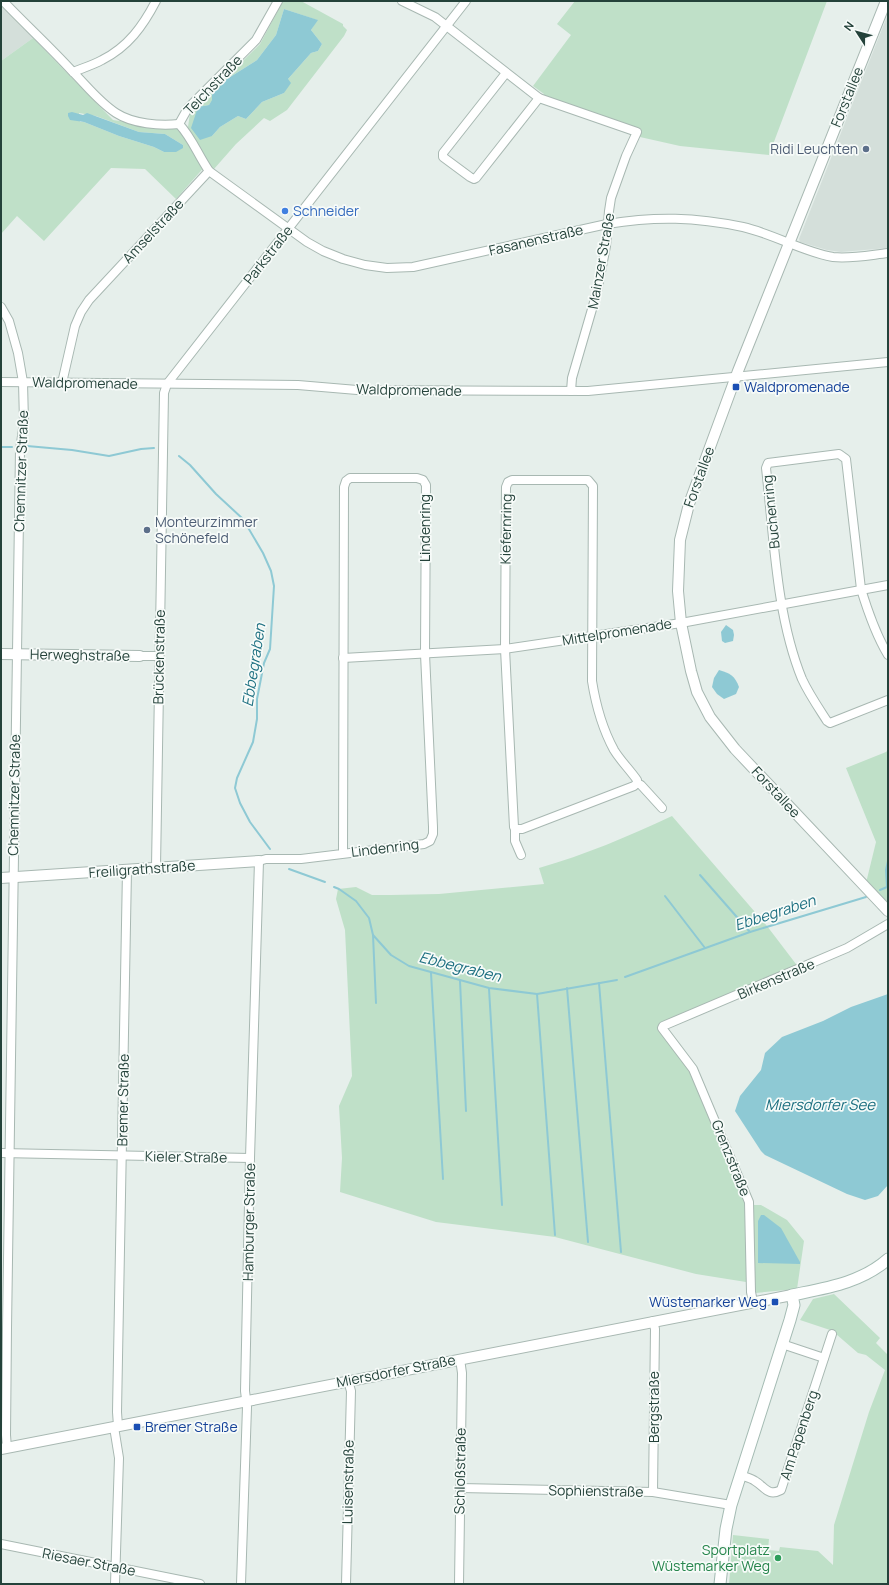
<svg xmlns="http://www.w3.org/2000/svg" width="889" height="1585" font-family="Manrope,sans-serif">
  <rect width="100%" height="100%" fill="#e6efeb"/>
  <!-- built -->
  <g fill="#d4dfda">
    <path d="M1,5l32,33 -32,23z"/>
    <path d="M888,14v234l-47,4 -14,-2 -27,-8 -1,-3z"/>
  </g>
  <!-- green -->
  <g fill="#bfe0c8" fill-rule="evenodd">
    <path d="M283,1h18l42,23v2l4,4 -3,6 -57,74 -17,11 -6,-3 -28,26 -22,25 -7,-5 -31,35 -31,-30 -34,-1 -67,73 -27,-25 -16,18v-173l32,-23 80,82 60,9 15,-2 2,-14 70,-69zM284,9l33,11 -6,10 11,14 -4,7 -7,2 -23,26 -4,14 -22,9 -16,17 -8,-3 -18,11 -8,9 -14,-29 11,-2 18,-26 30,-19 19,-25zM79,113l17,3 43,16 26,2 18,11 -19,7 -10,-5 -35,-11 -35,-14h-4z"/>
    <path d="M575,1h252l-58,154 -89,-9 -40,-9 -100,-35 4,-8 -11,-8 38,-51 -14,-11z"/>
    <path d="M888,750v156l-22,-23 10,-41 -30,-74 40,-16z"/>
    <path d="M672,816l95,110 32,42 -140,58 3,6 30,37 54,136h15l26,15 17,21 -7,48 -42,4 -9,-11 -50,-8 -141,-37 -119,-15 -96,-30 2,-34 -3,-52 13,-30 -7,-146 -9,-31 2,-10 18,-2 16,8h19l48,-1 105,-10 -5,-16c46,-13 90,-32 133,-52z"/>
    <path d="M834,1294l46,44 -4,5 12,12v229h-159l4,-49 36,4 -1,11 11,1 1,-4 38,4 15,14 1,-40 35,-113 16,-42 -19,-15 -8,-2 -22,-19v-2l-36,-12 13,-21z"/>
  </g>
  <!-- water -->
  <g fill="#8ec9d4">
    <path d="M284,9l34,11 -7,10 11,14 -4,7 -7,2 -23,26 3,4 -7,10 -22,9 -16,17 -8,-3 -18,11 -8,9 -12,4 -9,-12 7,-21 11,-2 3,-5v-6l15,-15 30,-19 19,-25z"/>
    <path d="M72,112l11,3 4,-2 52,19 26,2 18,11v3l-7,4h-12l-10,-5 -35,-11 -35,-14 -14,-2 -2,-4v-3z"/>
    <path d="M726,625l7,5 1,5 -1,6 -8,2 -3,-2 -1,-9z"/>
    <path d="M719,670c11,3 16,6 20,17l-3,7 -12,5 -7,-5 -5,-7 2,-9z"/>
    <path d="M888,994v191l-10,11 -13,4 -18,-6 -82,-39 -4,-4 -26,-40 5,-15 21,-26 4,-17 17,-16 41,-16 28,-14z"/>
    <path d="M761,1215h3l17,13 19,34v2l-42,-1v-42z"/>
  </g>
  <g fill="none" stroke-linecap="round" stroke-linejoin="round">
    <!-- stream -->
    <g stroke="#8ec9d4" stroke-width="2">
      <path d="M27,446l45,4 37,6 32,-7 13,-1"/>
      <path d="M1,447h11"/>
      <path d="M179,456l11,9 26,29 27,25 20,34 8,18 3,15 -4,63 -6,14 -7,36v20l-4,23 -16,36 -2,10 5,15 10,19 20,27"/>
      <path d="M289,869l36,13"/>
      <path d="M700,875l50,57"/>
      <path d="M334,887l5,2 17,12 13,17 4,17 18,20 18,11 80,22 48,6 80,-14"/>
      <path d="M887,887l-1,-17 2,-9"/>
      <path d="M880,890l7,-3"/>
      <path d="M665,896l40,52"/>
      <path d="M373,935l3,68"/>
      <path d="M431,973l12,206"/>
      <path d="M625,977l125,-45 116,-35"/>
      <path d="M460,981l6,130"/>
      <path d="M599,983l22,269"/>
      <path d="M567,988l21,254"/>
      <path d="M489,989l13,216"/>
      <path d="M537,994l18,241"/>
    </g>
    <defs>
      <g id="minor">
        <path d="M3,1c23,24 47,46 69,70 15,15 27,31 44,42 17,11 44,13 63,11"/>
        <path d="M402,1l33,16 18,14 86,67 98,34 -11,24 -15,42 -2,13 -3,35 -9,46 -25,86 -1,13"/>
        <path d="M73,72c10,-4 20,-7 29,-12 26,-13 41,-34 54,-59"/>
        <path d="M506,73l-63,80v4l27,20 4,2 2,-1 63,-80"/>
        <path d="M179,124c13,14 19,31 30,47l98,71 16,9 20,8 22,6 22,3 26,-1 194,-43c49,-8 88,-7 136,3 31,7 60,25 90,30 18,2 37,-2 55,-4"/>
        <path d="M179,124l9,-16 68,-68 22,-39"/>
        <path d="M1,307l8,14 9,32 5,29 1,40 -4,28 -13,878 -1,107 1,13"/>
        <path d="M1,382l297,3 59,5 231,1 300,-29"/>
        <path d="M62,383l13,-57 6,-14 8,-12 120,-129"/>
        <path d="M512,480h76l5,6 -1,195c4,25 10,47 22,69 6,10 16,20 23,30v3l-3,3 -112,43h-7l-1,-2 -9,-178 1,-162 2,-5z"/>
        <path d="M888,655c-12,-20 -20,-43 -27,-66l-15,-130 -7,-5 -71,9 -2,5c8,69 10,147 36,211 7,15 16,28 25,42l3,2 58,-23"/>
        <path d="M140,656h19"/>
        <path d="M343,658l162,-9 176,-26 207,-38"/>
        <path d="M637,783l4,2 21,23"/>
        <path d="M515,829v12l6,14"/>
        <path d="M156,867l8,-474 3,-9 299,-383"/>
        <path d="M1,1153l249,5"/>
        <path d="M753,1302l-2,-10 -2,-90 -56,-133 -31,-41 1,-2 184,-78 41,-24"/>
        <path d="M653,1321l2,8 -2,163"/>
        <path d="M782,1344l42,14"/>
        <path d="M118,1426l-1,-14 10,-542"/>
        <path d="M114,1427l5,31 -4,126"/>
        <path d="M740,1475c5,2 11,3 15,6 10,6 13,16 26,9l51,-156"/>
        <path d="M460,1488l193,4 78,13"/>
        <path d="M1,1544l199,40"/>
        <path d="M241,1584l6,-177 -2,-16 5,-233 9,-297 7,-2h35l123,-15 6,-3 3,-7v-7l-8,-173 1,-169 -3,-5 -6,-2h-67l-4,3 -2,6 -1,366"/>
        <path d="M346,1584l5,-193 -3,-10"/>
        <path d="M459,1584l3,-211 -2,-14"/>
      </g>
      <g id="tertiary">
        <path d="M886,1l-148,370 -49,133 -9,36 -2,51 3,32 10,48 6,21 13,25 25,32 153,162"/>
        <path d="M1,654l139,2"/>
        <path d="M1,878l258,-17"/>
        <path d="M1,1449l791,-154"/>
      </g>
      <path id="secondary" d="M720,1584l6,-55 5,-24 59,-185 4,-15 -2,-10c34,-7 69,-12 96,-36"/>
    </defs>
    <!-- minor casing -->
    <use href="#minor" stroke="#a8b8b2" stroke-width="10"/>
    <!-- tertiary casing -->
    <use href="#tertiary" stroke="#a8b8b2" stroke-width="12"/>
    <!-- secondary casing -->
    <use href="#secondary" stroke="#a4bbb3" stroke-width="13"/>
    <!-- minor -->
    <use href="#minor" stroke="#fff" stroke-width="8"/>
    <!-- tertiary -->
    <use href="#tertiary" stroke="#fff" stroke-width="10"/>
    <!-- secondary -->
    <use href="#secondary" stroke="#fff" stroke-width="11"/>
  </g>
  <!-- markers -->
  <g fill="#5c6f8a" stroke="#f7fbf9" stroke-width="1.5">
    <circle cx="866" cy="149" r="4"/>
    <circle cx="147" cy="530" r="4"/>
  </g>
  <circle fill="#3f7fe0" stroke="#f7fbf9" stroke-width="1.5" cx="285" cy="211" r="4"/>
  <g fill="#1a4fb4" stroke="#f7fbf9" stroke-width="1.5">
    <rect x="732" y="383" width="8" height="8" rx="2"/>
    <rect x="771" y="1298" width="8" height="8" rx="2"/>
    <rect x="133" y="1423" width="8" height="8" rx="2"/>
  </g>
  <circle fill="#2e9e5b" stroke="#f7fbf9" stroke-width="1.5" cx="778" cy="1558" r="4"/>
  <g text-anchor="middle" stroke-width="3.5" stroke-linejoin="round" paint-order="stroke">
    <!-- street labels -->
    <g font-size="14" fill="#24423a" stroke="#f7fbf9">
      <text transform="translate(213 85) rotate(-46)" y="5">Teichstraße</text>
      <text transform="translate(847 97) rotate(-68)" y="5">Forstallee</text>
      <text transform="translate(153 231) rotate(-47)" y="5">Amselstraße</text>
      <text transform="translate(536 240) rotate(-13)" y="5">Fasanenstraße</text>
      <text transform="translate(268 255) rotate(-52)" y="5">Parkstraße</text>
      <text transform="translate(601 261) rotate(-80)" y="5">Mainzer Straße</text>
      <text transform="translate(85 383) rotate(1)" y="5">Waldpromenade</text>
      <text transform="translate(409 390) rotate(1)" y="5">Waldpromenade</text>
      <text transform="translate(21 471) rotate(-88)" y="5">Chemnitzer Straße</text>
      <text transform="translate(699 477) rotate(-70)" y="5">Forstallee</text>
      <text transform="translate(771 512) rotate(-96)" y="5">Buchenring</text>
      <text transform="translate(425 528) rotate(-90)" y="5">Lindenring</text>
      <text transform="translate(506 529) rotate(-89)" y="5">Kiefernring</text>
      <text transform="translate(617 632) rotate(-9)" y="5">Mittelpromenade</text>
      <text transform="translate(80 655) rotate(1)" y="5">Herweghstraße</text>
      <text transform="translate(159 657) rotate(-89)" y="5">Brückenstraße</text>
      <text transform="translate(776 792) rotate(47)" y="5">Forstallee</text>
      <text transform="translate(14 795) rotate(-89)" y="5">Chemnitzer Straße</text>
      <text transform="translate(385 848) rotate(-7)" y="5">Lindenring</text>
      <text transform="translate(142 869) rotate(-4)" y="5">Freiligrathstraße</text>
      <text transform="translate(776 979) rotate(-23)" y="5">Birkenstraße</text>
      <text transform="translate(123 1100) rotate(-89)" y="5">Bremer Straße</text>
      <text transform="translate(186 1157) rotate(1)" y="5">Kieler Straße</text>
      <text transform="translate(731 1158) rotate(68)" y="5">Grenzstraße</text>
      <text transform="translate(249 1222) rotate(-89)" y="5">Hamburger Straße</text>
      <text transform="translate(396 1371) rotate(-11)" y="5">Miersdorfer Straße</text>
      <text transform="translate(654 1407) rotate(-90)" y="5">Bergstraße</text>
      <text transform="translate(799 1435) rotate(-72)" y="5">Am Papenberg</text>
      <text transform="translate(460 1471) rotate(-89)" y="5">Schloßstraße</text>
      <text transform="translate(348 1482) rotate(-89)" y="5">Luisenstraße</text>
      <text transform="translate(596 1491) rotate(1)" y="5">Sophienstraße</text>
      <text transform="translate(89 1562) rotate(11)" y="5">Riesaer Straße</text>
    </g>
    <!-- service labels -->
    <g font-size="14" fill="#4e5e75" stroke="#f7fbf9" text-anchor="end">
      <text x="858" y="154">Ridi Leuchten</text>
      <text x="155" y="527" text-anchor="start">Monteurzimmer<tspan x="155" dy="16">Schönefeld</tspan></text>
    </g>
    <!-- shop labels -->
    <g font-size="14" fill="#366cbe" stroke="#f7fbf9" text-anchor="start">
      <text x="293" y="216">Schneider</text>
    </g>
    <!-- transit labels -->
    <g font-size="14" fill="#164399" stroke="#f7fbf9" text-anchor="start">
      <text x="744" y="392">Waldpromenade</text>
      <text x="767" y="1307" text-anchor="end">Wüstemarker Weg</text>
      <text x="145" y="1432">Bremer Straße</text>
    </g>
    <!-- leisure labels -->
    <g font-size="14" fill="#27864d" stroke="#f7fbf9" text-anchor="end">
      <text x="770" y="1555">Sportplatz<tspan x="770" dy="16">Wüstemarker Weg</tspan></text>
    </g>
    <!-- water labels -->
    <g font-size="15" font-style="italic" fill="#1c6f80" stroke="#f7fbf9">
      <text transform="translate(254 665) rotate(-81)" y="5">Ebbegraben</text>
      <text transform="translate(775 913) rotate(-18)" y="5">Ebbegraben</text>
      <text transform="translate(460 967) rotate(14)" y="5">Ebbegraben</text>
      <text x="820" y="1110">Miersdorfer See</text>
    </g>
  </g>
  <!-- border -->
  <rect width="889" height="1585" fill="none" stroke="#24423a" stroke-width="4"/>
  <!-- north arrow -->
  <g transform="translate(857 32) rotate(306)" stroke="#f7fbf9" stroke-width="3" paint-order="stroke">
  <path d="M0-3L7 15L0 10L-7 15Z" fill="#24423a"/>
  <text y="-6" font-size="11" font-weight="bold" text-anchor="middle" fill="#24423a">N</text>
  </g>
</svg>
